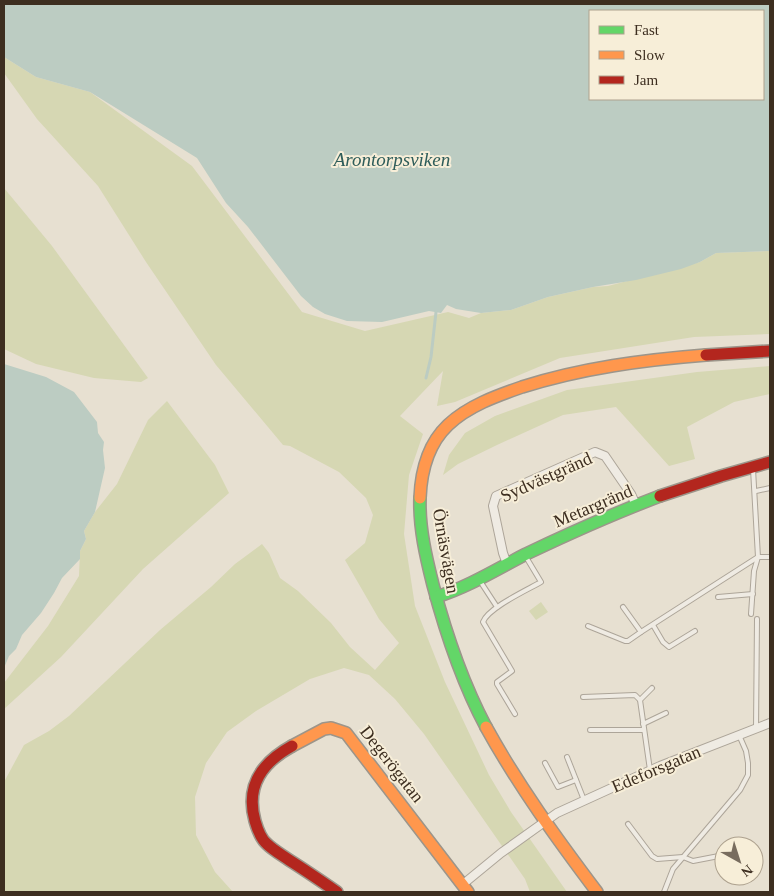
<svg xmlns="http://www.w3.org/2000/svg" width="774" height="896" font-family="'Times New Roman',serif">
  <rect width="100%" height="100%" fill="#e7e0d1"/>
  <!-- green -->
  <g fill="#d6d7b3">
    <path d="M4,57l32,20 54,15 102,74 110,146 63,19 83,-19 21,6 12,-5 30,-3 37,-13 45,-10 15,-1 92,-24 16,-9 54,-2v83l-76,3 -134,21 -105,44 -18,4 6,-35 -43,45 23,18 -14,41 -5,59 11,72 30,76 44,93 22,37 56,80h-37l-5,-13 -101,-145 -29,-35 -26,-24 -25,-7 -34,11 -54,32 -29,21 -21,31 -11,34 1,38 19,37 18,20h-229v-110l20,-37 25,-14 20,-15 91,-86 51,-43 24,-23 27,-20 7,9 11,25 18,13 33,32 19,24 25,23 24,-27 -20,-24 -34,-59 20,-17 8,-28 -7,-17 -27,-26 -49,-26 -7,-1 -67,-80 -70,-103 -48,-76 -61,-67 -33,-46z"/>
    <path d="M4,188l48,58 96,132 -7,4 -47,-4 -58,-14 -32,-15z"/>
    <path d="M770,366v28l-36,8 -47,25 8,32 -26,7 -53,-59 -53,8 -66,30 -39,19 -15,11 6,-20 16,-22 30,-17 72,-26 130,-18z"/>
    <path d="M167,401l48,64 14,28 -86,76 -82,88 -57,52v-26l44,-57 31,-50 1,-25 6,-12 -2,-8 11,-19 22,-28 31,-64z"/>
    <path d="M541,602l7,10 -12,8 -7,-9z"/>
  </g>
  <!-- water -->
  <g fill="#bcccc2" fill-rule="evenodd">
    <path d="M4,4h766v247l-54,2 -16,9 -19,7 -45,11 -43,7 -45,10 -37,13 -30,3 -25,-4 -9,-4 -6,8 -12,-2 -47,11 -35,-1 -22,-7 -12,-7 -12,-11 -53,-69 -22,-24 -29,-45 -107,-66 -54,-15 -32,-20zM590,11h173v88h-173z"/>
    <path d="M4,364l42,13 28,15 23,30 1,11 6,9 -1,8 2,18 -10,44 -11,19 2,8 -6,12v8l-18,19 -8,15 -13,20 -19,22 -6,14 -7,7 -5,12z"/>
  </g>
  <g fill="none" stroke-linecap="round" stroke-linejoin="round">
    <!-- stream -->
    <path stroke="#bcccc2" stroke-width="3" d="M426,378l5,-21 5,-45"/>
    <defs>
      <g id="lane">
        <path d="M756,491l14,-3"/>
        <path d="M480,581l17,26"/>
        <path d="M718,597l35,-3"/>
        <path d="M623,607l18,25 117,-75 -5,-88"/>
        <path d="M751,614l3,-43 4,-14h12"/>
        <path d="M653,625l10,17 6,5 26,-16"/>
        <path d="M588,626l37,15h3l13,-9"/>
        <path d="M583,697l52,-2 5,5 10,70"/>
        <path d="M640,700l12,-12"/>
        <path d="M515,714l-18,-30v-2l15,-11 -29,-49c5,-14 44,-32 58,-40l-15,-25"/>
        <path d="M643,724l23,-11"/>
        <path d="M756,728l1,-109"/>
        <path d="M590,730h54"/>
        <path d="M567,757l17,43"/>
        <path d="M545,763l13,24 18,-7"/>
        <path d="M628,824l24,32 5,3 26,-2 10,4 31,-6"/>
        <path d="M664,892l9,-23 67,-79 8,-15v-12l-2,-12 -7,-16"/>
      </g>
      <g id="street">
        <path d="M507,564l-4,-11 -10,-47 3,-10 99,-44 10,4 26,38 5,11"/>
        <path d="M462,885l39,-32 56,-40 103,-47 110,-43"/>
      </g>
      <g id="fast">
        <path d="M420,498c-1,30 6,59 13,87 13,49 29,97 53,142"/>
        <path d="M436,597c32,-10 61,-28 90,-43 44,-21 89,-41 134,-58"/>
      </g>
      <g id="slow">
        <path d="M420,498c1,-26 8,-54 28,-73 20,-19 48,-29 74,-38 60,-19 121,-27 184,-32"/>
        <path d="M486,727c32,58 71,112 111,165"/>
        <path d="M292,746l32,-17 7,-1 15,5 122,159"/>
      </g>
      <g id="jam">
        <path d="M706,355l64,-4"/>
        <path d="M660,496l61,-20 49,-14"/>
        <path d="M292,746c-29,16 -47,39 -37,75 2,7 6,18 12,23 6,6 15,11 22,16 16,10 32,21 48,32"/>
      </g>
    </defs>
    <!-- lane casing -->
    <use href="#lane" stroke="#ada599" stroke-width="6"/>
    <!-- street casing -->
    <use href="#street" stroke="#ada599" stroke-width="10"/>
    <!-- fast casing -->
    <use href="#fast" stroke="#9c958a" stroke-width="14"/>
    <!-- slow casing -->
    <use href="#slow" stroke="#9c958a" stroke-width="14"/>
    <!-- jam casing -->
    <use href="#jam" stroke="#9c958a" stroke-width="14"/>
    <!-- lane -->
    <use href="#lane" stroke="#efebe3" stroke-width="4"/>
    <!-- street -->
    <use href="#street" stroke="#efebe3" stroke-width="8"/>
    <!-- fast -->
    <use href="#fast" stroke="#63d668" stroke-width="11"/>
    <!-- slow -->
    <use href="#slow" stroke="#ff974d" stroke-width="11"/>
    <!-- jam -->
    <use href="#jam" stroke="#b3261e" stroke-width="11"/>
  </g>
  <g text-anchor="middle" stroke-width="4" stroke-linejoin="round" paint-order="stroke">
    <!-- street labels -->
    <g font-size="18" fill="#3d2e20" stroke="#f7eed8">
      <text transform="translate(546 477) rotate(-24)" y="6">Sydvästgränd</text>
      <text transform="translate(593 506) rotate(-23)" y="6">Metargränd</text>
      <text transform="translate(446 551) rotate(80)" y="6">Örnäsvägen</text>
      <text transform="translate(392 764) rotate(52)" y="6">Degerögatan</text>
      <text transform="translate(656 769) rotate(-23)" y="6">Edeforsgatan</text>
    </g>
    <!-- water labels -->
    <g font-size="19" font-style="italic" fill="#2f5d5a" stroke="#f7eed8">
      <text x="392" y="166">Arontorpsviken</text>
    </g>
  </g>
  <!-- border -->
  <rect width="774" height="896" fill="none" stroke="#3d2e20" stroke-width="10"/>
  <!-- legend -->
  <rect x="589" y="10" width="175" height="90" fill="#f7eed8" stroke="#ada18e"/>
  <rect x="599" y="26" width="25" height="8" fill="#63d668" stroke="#ada18e"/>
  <text x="634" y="35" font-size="15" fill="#3d2e20">Fast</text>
  <rect x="599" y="51" width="25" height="8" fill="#ff974d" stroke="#ada18e"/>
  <text x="634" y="60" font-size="15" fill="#3d2e20">Slow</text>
  <rect x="599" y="76" width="25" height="8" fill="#b3261e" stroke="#ada18e"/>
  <text x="634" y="85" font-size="15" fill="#3d2e20">Jam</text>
  <!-- north arrow -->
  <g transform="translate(739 861) rotate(141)"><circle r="24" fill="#f7eed8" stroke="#ada18e"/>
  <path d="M0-4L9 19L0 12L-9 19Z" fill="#786c5e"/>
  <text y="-8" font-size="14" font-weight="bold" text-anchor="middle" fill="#3d2e20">N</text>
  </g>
</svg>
